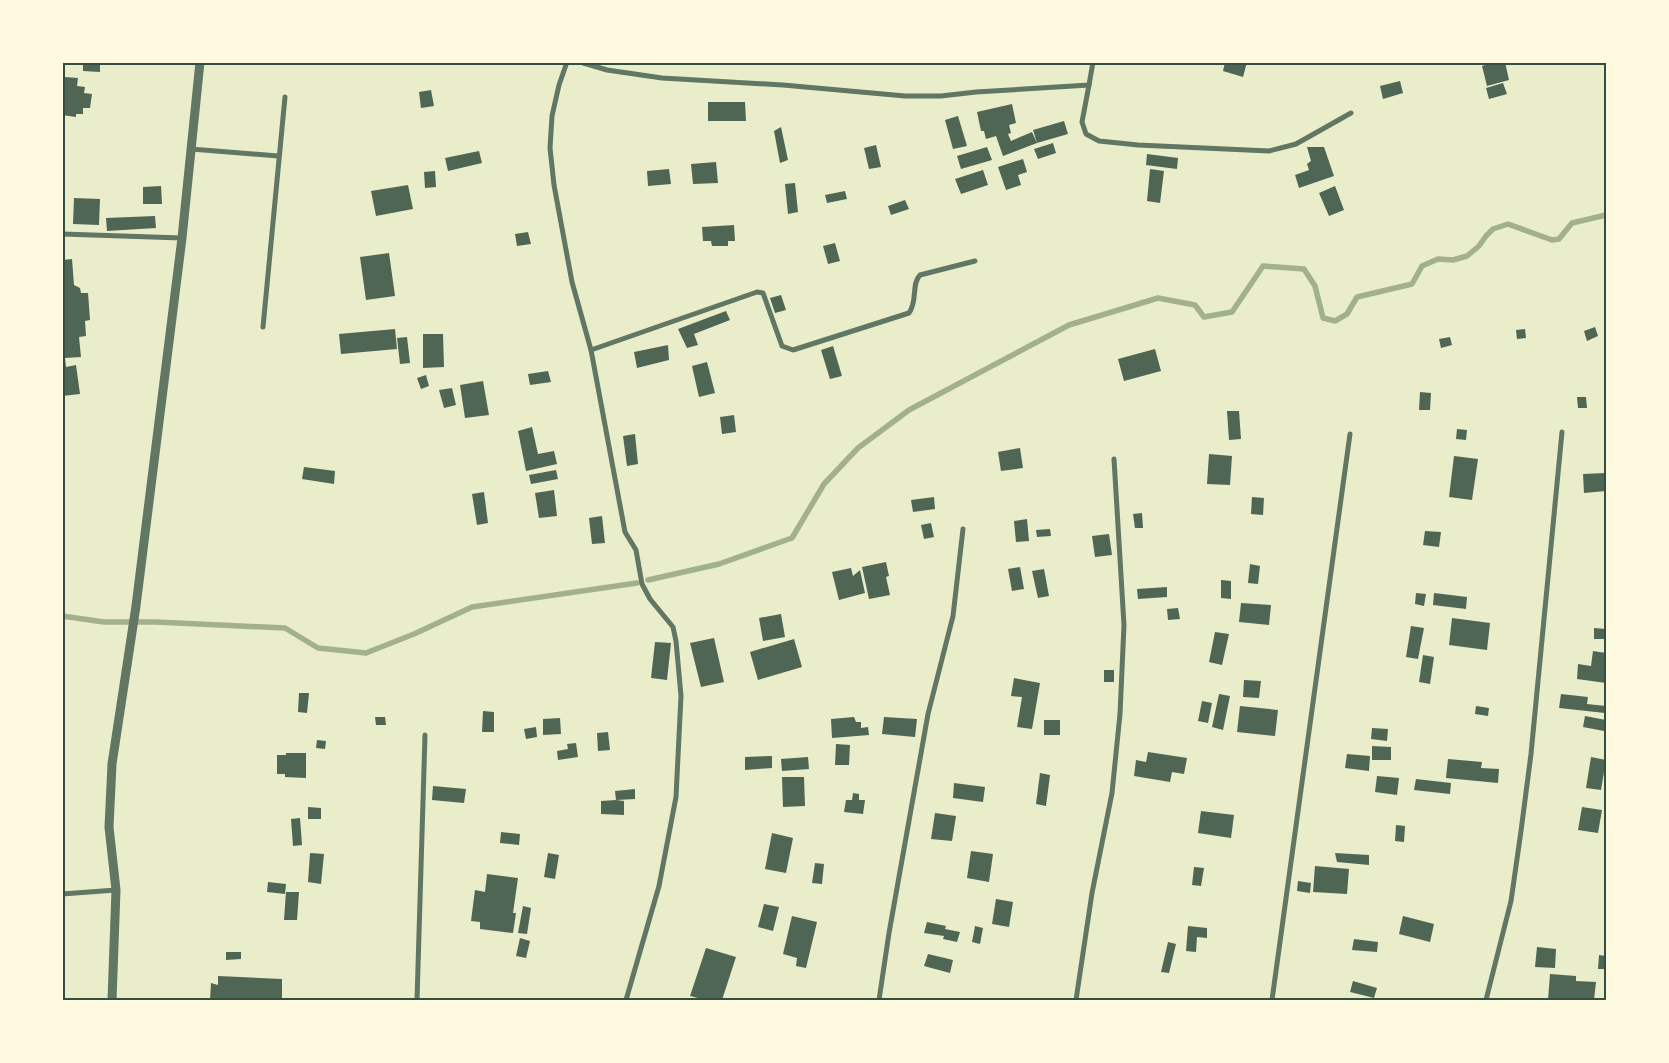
<svg xmlns="http://www.w3.org/2000/svg" width="1669" height="1063" font-family="'PT Sans Narrow',sans-serif">
  <rect width="100%" height="100%" fill="#e9edc9"/>
  <g fill="none" stroke-linecap="round" stroke-linejoin="round">
    <!-- stream -->
    <g stroke="#a3b18a" stroke-width="5.5">
      <path d="M648,580l71,-16 73,-26 32,-54 34,-36 51,-38 160,-85 89,-27 37,7 9,12 28,-5 31,-46 41,3 11,17 8,32 12,3 12,-7 10,-17 55,-13 10,-18 16,-7 15,1 14,-4 12,-10 7,-10 7,-7 15,-5 44,16 7,-1 13,-16 34,-8"/>
      <path d="M62,616l42,6h52l129,6 33,20 48,5 48,-19 58,-27 165,-24"/>
    </g>
  </g>
  <!-- building -->
  <g fill="#4f6655">
    <path d="M83,62h17v10l-17,-1z"/>
    <path d="M1225,62h22l-4,15 -20,-6z"/>
    <path d="M1495,62h10l4,18 -22,6 -5,-20z"/>
    <path d="M65,77l13,1 -1,8 8,1 -1,6 8,1 -2,14h-7v6h-7v3l-14,-2z"/>
    <path d="M1400,81l3,12 -20,6 -3,-13z"/>
    <path d="M1503,83l4,11 -18,5 -3,-11z"/>
    <path d="M431,90l3,16 -13,2 -2,-16z"/>
    <path d="M708,102h37l1,19h-38z"/>
    <path d="M1012,104l4,19 -7,2 2,8 -3,1 3,7 21,-9 5,11 -34,13 -7,-20 -10,3 -2,-8h-3l-4,-19z"/>
    <path d="M958,116l9,30 -14,3 -8,-29z"/>
    <path d="M1064,121l4,13 -31,9 -4,-13z"/>
    <path d="M781,127l7,33 -8,3 -6,-32z"/>
    <path d="M1053,143l3,10 -18,6 -4,-10z"/>
    <path d="M876,145l5,22 -12,2 -5,-21z"/>
    <path d="M987,147l5,13 -31,9 -4,-13z"/>
    <path d="M1307,147h17l10,29 -35,12 -4,-13 14,-5 -2,-6 4,-3z"/>
    <path d="M479,151l3,12 -34,8 -3,-13z"/>
    <path d="M1147,154l31,4 -1,11 -31,-4z"/>
    <path d="M1023,159l4,13 -9,3 3,10 -15,5 -8,-23z"/>
    <path d="M716,162l2,21 -25,1 -2,-20z"/>
    <path d="M669,169l2,15 -23,2 -1,-15z"/>
    <path d="M1150,169l14,2 -4,32 -13,-2z"/>
    <path d="M983,170l5,15 -27,9 -6,-15z"/>
    <path d="M435,171l1,16 -11,1 -1,-16z"/>
    <path d="M795,183l3,29 -10,2 -3,-30z"/>
    <path d="M408,185l5,24 -37,7 -5,-25z"/>
    <path d="M161,186l1,18h-19v-17z"/>
    <path d="M1335,186l9,24 -15,6 -10,-23z"/>
    <path d="M845,191l2,8 -20,4 -2,-8z"/>
    <path d="M74,198l26,1 -1,26 -26,-1z"/>
    <path d="M905,200l4,9 -18,6 -3,-9z"/>
    <path d="M155,216l1,12 -49,3 -1,-13z"/>
    <path d="M734,225l1,16h-7v5h-16l-1,-5h-8l-1,-14z"/>
    <path d="M528,232l3,12 -14,2 -2,-12z"/>
    <path d="M835,243l5,18 -12,3 -5,-18z"/>
    <path d="M389,253l6,43 -29,4 -6,-43z"/>
    <path d="M72,259l2,26 6,3 1,5h7l2,27 -5,1 1,15 -7,1 2,20 -16,1 1,9 10,-2 4,29 -18,2v-136z"/>
    <path d="M781,295l5,15 -11,3 -5,-15z"/>
    <path d="M726,311l4,9 -36,14 4,11 -11,3 -9,-19z"/>
    <path d="M1595,327l3,9 -11,5 -3,-10z"/>
    <path d="M395,329l2,20 -56,5 -2,-20z"/>
    <path d="M1525,329l1,9 -9,1 -1,-9z"/>
    <path d="M423,334h20l1,33 -21,1z"/>
    <path d="M407,337l3,26 -10,1 -3,-26z"/>
    <path d="M1450,337l2,8 -11,3 -2,-9z"/>
    <path d="M668,345l1,15 -32,8 -3,-16z"/>
    <path d="M833,346l9,30 -12,3 -9,-29z"/>
    <path d="M1155,349l6,22 -37,10 -6,-22z"/>
    <path d="M707,362l8,31 -16,4 -7,-31z"/>
    <path d="M548,371l3,11 -21,3 -2,-11z"/>
    <path d="M426,375l3,11 -8,3 -4,-11z"/>
    <path d="M483,381l6,34 -24,3 -5,-33z"/>
    <path d="M452,388l4,17 -12,3 -5,-18z"/>
    <path d="M1420,392l11,1 -1,17h-11z"/>
    <path d="M1577,397h9l1,11h-9z"/>
    <path d="M1227,411h12l2,28 -12,1z"/>
    <path d="M734,415l2,17 -14,2 -2,-17z"/>
    <path d="M532,427l6,27 16,-3 3,13 -31,7 -8,-40z"/>
    <path d="M1457,429l10,1 -1,10 -10,-1z"/>
    <path d="M635,434l3,30 -11,2 -4,-30z"/>
    <path d="M1020,448l3,20 -22,3 -3,-19z"/>
    <path d="M1209,454l23,2 -2,29 -23,-1z"/>
    <path d="M1454,456l24,3 -6,41 -23,-3z"/>
    <path d="M304,467l31,4 -1,13 -32,-5z"/>
    <path d="M556,470l2,9 -27,5 -2,-9z"/>
    <path d="M1606,473v18l-22,2 -1,-19z"/>
    <path d="M554,490l3,26 -18,2 -4,-25z"/>
    <path d="M484,492l4,31 -11,2 -5,-31z"/>
    <path d="M934,497l1,12 -22,3 -2,-12z"/>
    <path d="M1252,497l12,1 -1,17 -12,-1z"/>
    <path d="M1142,513l1,15h-8l-2,-14z"/>
    <path d="M602,516l3,27 -13,1 -3,-26z"/>
    <path d="M1027,519l2,22 -13,1 -2,-21z"/>
    <path d="M931,523l3,14 -10,2 -3,-14z"/>
    <path d="M1050,529l1,7 -14,1 -1,-7z"/>
    <path d="M1425,531l16,1 -2,15 -16,-2z"/>
    <path d="M1109,534l3,21 -17,2 -3,-21z"/>
    <path d="M886,562l3,14 -3,1 4,18 -21,4 -7,-32z"/>
    <path d="M1250,564l10,2 -2,18 -10,-1z"/>
    <path d="M1020,567l4,22 -12,2 -4,-22z"/>
    <path d="M851,568l2,8 7,-6 5,23 -26,7 -7,-28z"/>
    <path d="M1044,569l5,27 -11,2 -6,-27z"/>
    <path d="M1221,580l10,1v18l-10,-1z"/>
    <path d="M1167,587v10l-29,2 -1,-10z"/>
    <path d="M1416,593l10,1 -2,12 -9,-2z"/>
    <path d="M1434,593l33,4 -1,12 -33,-4z"/>
    <path d="M1241,603l30,2 -2,20 -30,-3z"/>
    <path d="M1178,608l2,11 -12,1 -1,-11z"/>
    <path d="M781,614l4,23 -22,4 -4,-23z"/>
    <path d="M1452,618l38,5 -3,27 -38,-5z"/>
    <path d="M1411,626l13,2 -6,31 -12,-2z"/>
    <path d="M1594,628l12,1v10h-12z"/>
    <path d="M1215,632l14,2 -7,31 -13,-3z"/>
    <path d="M714,638l10,44 -23,5 -11,-44z"/>
    <path d="M794,639l8,28 -44,13 -8,-28z"/>
    <path d="M655,642l16,1 -4,37 -16,-2z"/>
    <path d="M1593,651l13,2v30l-29,-4 1,-15 13,2z"/>
    <path d="M1423,655l11,2 -4,27 -11,-2z"/>
    <rect x="1104" y="670" width="10" height="12"/>
    <path d="M1014,678l26,5 -8,46 -15,-2 5,-30 -11,-1z"/>
    <path d="M1244,680l17,1 -2,17 -16,-1z"/>
    <path d="M299,693h10l-2,20 -9,-1z"/>
    <path d="M1219,694l11,2 -7,34 -11,-3z"/>
    <path d="M1561,694l27,3 -1,7 19,2 -1,7 -46,-5z"/>
    <path d="M1202,701l10,2 -4,20 -10,-2z"/>
    <path d="M1240,706l38,4 -3,26 -38,-4z"/>
    <path d="M1476,706l13,2 -1,8 -13,-2z"/>
    <path d="M483,711l11,1v20h-12z"/>
    <path d="M1585,716l21,4 -2,11 -21,-4z"/>
    <path d="M375,717h10l1,8h-10z"/>
    <path d="M854,717l2,5h5v6l7,-1 1,8 -37,3 -1,-19z"/>
    <path d="M884,717l33,2 -2,18 -33,-3z"/>
    <path d="M560,718l1,16 -18,1v-16z"/>
    <rect x="1044" y="720" width="16" height="15"/>
    <path d="M536,727l1,10 -11,2 -2,-10z"/>
    <path d="M1372,728l16,1 -1,12 -16,-2z"/>
    <path d="M608,732l2,18 -12,1 -1,-18z"/>
    <path d="M317,740l9,1 -1,8 -9,-1z"/>
    <path d="M576,743l2,14 -20,3 -1,-9 11,-2 -1,-5z"/>
    <path d="M836,744l14,1 -1,20h-14z"/>
    <path d="M1372,746l19,1v13h-19z"/>
    <path d="M1148,752l39,6 -3,16 -12,-2 -2,10 -36,-6 2,-16 10,2z"/>
    <path d="M286,753h20v25l-21,-1v-3h-8v-19h9z"/>
    <path d="M1347,754l23,2 -1,15 -24,-3z"/>
    <path d="M772,756v12l-27,2v-13z"/>
    <path d="M808,757l1,12 -27,2 -1,-12z"/>
    <path d="M1591,757l15,3 -5,30 -15,-2z"/>
    <path d="M1448,759l34,3 -1,6 18,1 -1,14 -52,-5z"/>
    <path d="M1040,773l10,2 -4,31 -10,-2z"/>
    <path d="M1377,776l22,2 -2,17 -22,-3z"/>
    <path d="M782,777h22l1,29 -22,1z"/>
    <path d="M1416,779l35,4 -1,11 -36,-4z"/>
    <path d="M954,783l31,4 -2,15 -30,-4z"/>
    <path d="M433,786l33,3 -2,14 -32,-3z"/>
    <path d="M635,789v10l-19,1 -1,-9z"/>
    <path d="M853,793l6,1v6h6l-2,14 -19,-2 2,-12h6z"/>
    <path d="M616,800l8,1v14l-23,-1v-13z"/>
    <path d="M308,807l13,1v11h-13z"/>
    <path d="M1582,807l20,3 -4,23 -20,-3z"/>
    <path d="M1201,811l33,4 -3,23 -33,-5z"/>
    <path d="M935,813l21,3 -4,25 -21,-2z"/>
    <path d="M300,818l2,27 -9,1 -2,-27z"/>
    <path d="M1396,825l9,1 -1,16 -9,-1z"/>
    <path d="M501,832l19,2 -1,11 -19,-2z"/>
    <path d="M772,833l21,5 -7,35 -21,-4z"/>
    <path d="M971,851l22,3 -4,28 -22,-4z"/>
    <path d="M310,853l14,1 -3,30 -13,-2z"/>
    <path d="M548,853l11,2 -4,24 -11,-2z"/>
    <path d="M1335,853l34,2v10l-32,-3z"/>
    <path d="M815,863l9,1 -2,20 -10,-1z"/>
    <path d="M1315,866l34,3 -2,25 -34,-2z"/>
    <path d="M1194,867l10,1 -3,18 -9,-1z"/>
    <path d="M487,874l31,4 -5,35h3l-3,20 -33,-4v-7l-9,-1 4,-31 10,2z"/>
    <path d="M1298,881l13,2 -1,10 -13,-2z"/>
    <path d="M268,882l18,2 -1,10 -18,-2z"/>
    <path d="M286,892h13l-2,28h-13z"/>
    <path d="M996,899l17,3 -4,25 -17,-3z"/>
    <path d="M764,904l15,3 -6,24 -15,-4z"/>
    <path d="M523,906l8,2 -4,26 -9,-1z"/>
    <path d="M792,916l25,6 -11,46 -10,-2 1,-8 -14,-4z"/>
    <path d="M1403,916l31,8 -4,18 -31,-8z"/>
    <path d="M927,922l19,4 -1,3 15,3 -3,10 -14,-3 1,-3 -20,-3z"/>
    <path d="M975,926l8,2 -3,16 -8,-2z"/>
    <path d="M1188,926l19,2v10l-10,-1 -1,15 -10,-1z"/>
    <path d="M520,938l10,3 -4,17 -10,-2z"/>
    <path d="M1354,939l24,3 -1,10 -25,-2z"/>
    <path d="M1168,942l8,2 -7,29 -8,-1z"/>
    <path d="M1537,947l19,2 -1,19 -20,-1z"/>
    <path d="M706,948l30,9 -14,43h-16l-16,-4z"/>
    <path d="M226,952h15v7l-15,1z"/>
    <path d="M928,954l25,6 -3,13 -26,-7z"/>
    <path d="M1599,955l7,1v13h-8z"/>
    <path d="M1550,974l26,2v5l20,1 -2,18h-46z"/>
    <path d="M218,976l64,3v21h-72l1,-17 7,2z"/>
    <path d="M1353,981l24,7 -3,10 -24,-6z"/>
  </g>
  <g fill="none" stroke-linecap="round" stroke-linejoin="round">
    <!-- minor -->
    <g stroke="#617663" stroke-width="5">
      <path d="M567,62l-8,23 -7,31 -2,32 4,37 18,97 19,68 34,182 11,18 6,34 8,15 23,28 3,14 5,55 -5,101 -17,89 -33,114"/>
      <path d="M580,62l27,8 55,8 121,7 122,11h36l35,-4 113,-7 4,-23"/>
      <path d="M1089,85l-7,37 4,12 13,7 39,4 131,6 27,-7 55,-31"/>
      <path d="M191,149l87,7"/>
      <path d="M62,234l120,4"/>
      <path d="M263,327l22,-230"/>
      <path d="M591,350l166,-58 6,1 19,53 11,4 116,-37c9,-12 2,-29 11,-38l55,-14"/>
      <path d="M62,894l54,-4"/>
      <path d="M417,1000l8,-265"/>
      <path d="M879,1000l10,-67 39,-219 25,-98 10,-87"/>
      <path d="M1076,1000l16,-107 20,-100 8,-79 4,-89 -10,-166"/>
      <path d="M1272,1000l78,-566"/>
      <path d="M1486,1000l25,-99 10,-70 10,-77 31,-322"/>
    </g>
    <!-- tertiary -->
    <path stroke="#617663" stroke-width="9" d="M112,1000l4,-110 -7,-63 3,-63 24,-158 46,-368 18,-176"/>
  </g>
  <!-- border -->
  <rect width="1669" height="1063" fill="none" stroke="#fefae0" stroke-width="128"/>
  <rect x="64" y="64" width="1541" height="935" fill="none" stroke="#344e41" stroke-width="2"/>
</svg>
